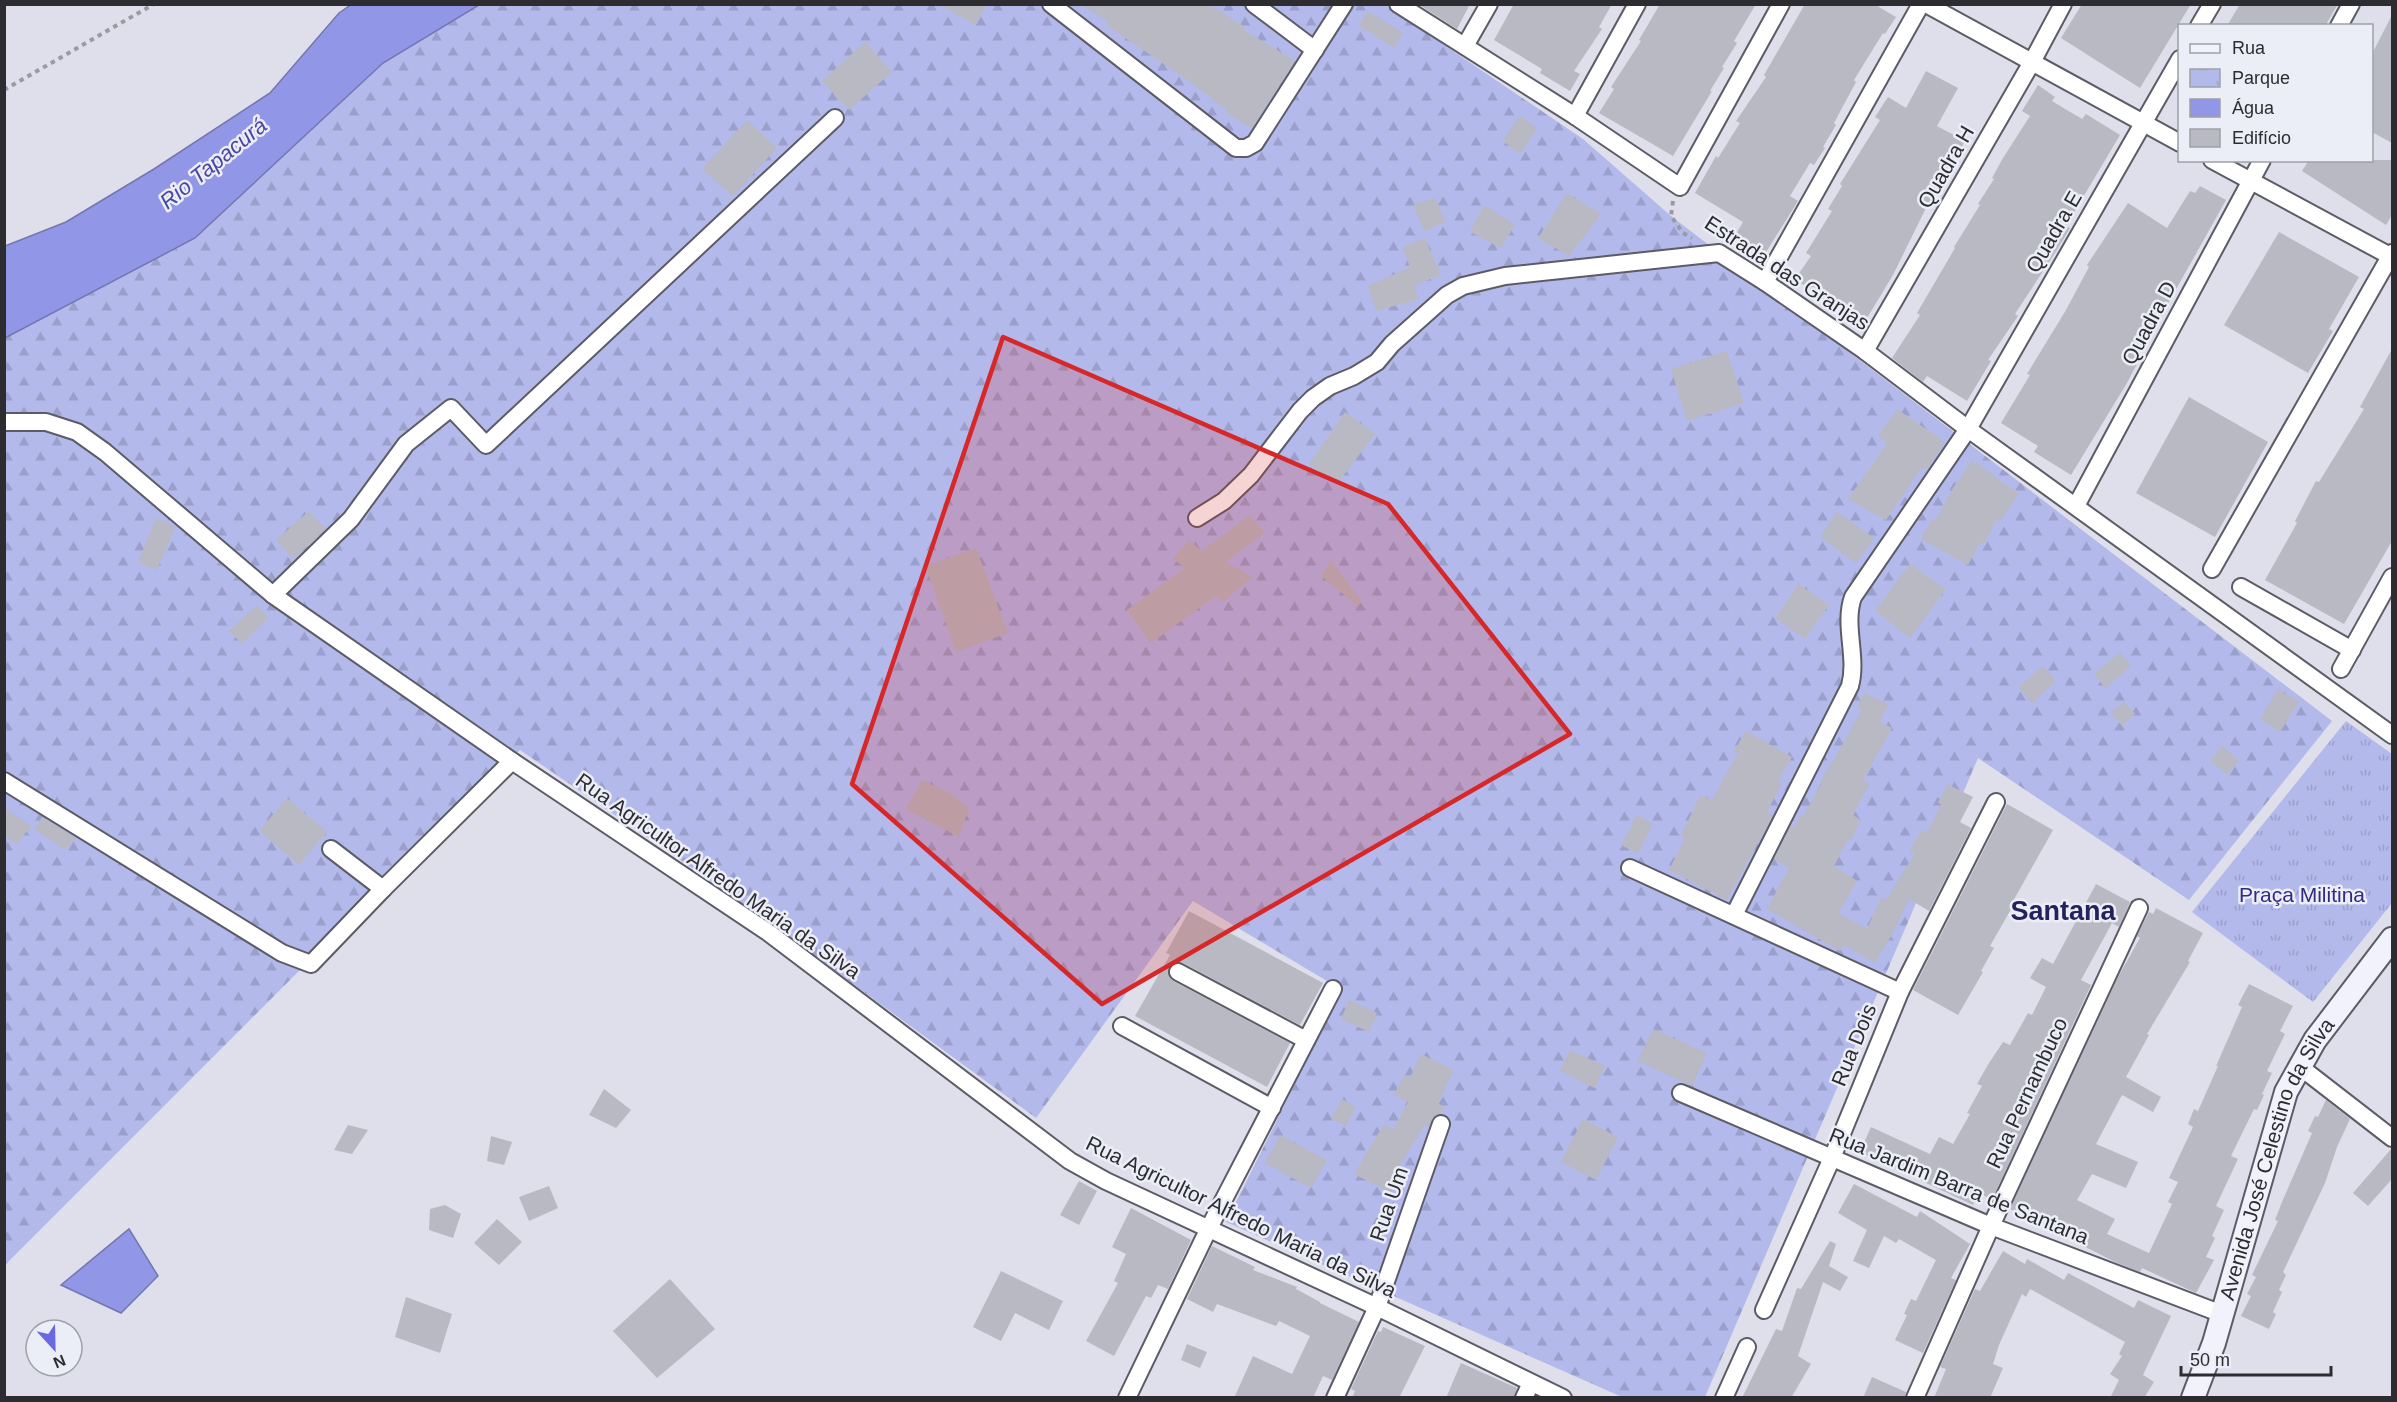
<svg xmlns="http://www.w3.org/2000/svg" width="2397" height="1402" font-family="Helvetica,sans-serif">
  <defs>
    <pattern id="forest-firs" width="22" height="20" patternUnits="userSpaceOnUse" patternTransform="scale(1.5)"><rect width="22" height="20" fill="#b4b9ec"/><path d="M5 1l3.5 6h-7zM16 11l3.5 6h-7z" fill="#9b9fcb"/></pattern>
    <pattern id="park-tufts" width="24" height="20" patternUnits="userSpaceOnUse" patternTransform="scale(1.5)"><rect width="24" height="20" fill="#b4b9ec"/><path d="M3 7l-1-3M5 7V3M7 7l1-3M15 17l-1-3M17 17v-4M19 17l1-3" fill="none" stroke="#9b9fcb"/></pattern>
  </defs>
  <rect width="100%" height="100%" fill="#dedfea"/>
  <!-- forest -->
  <path fill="url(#forest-firs)" d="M479,5h906l198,134 88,77 661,505 -143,179 -211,-142 -273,639h-83l-396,-175 116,-232 -149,-89 -157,217 -306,-224 -210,-144 -515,515v-927l190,-100 188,-175z"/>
  <!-- park -->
  <path fill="url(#park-tufts)" d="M2346,721l46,33v149l-79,99 -121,-90z"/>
  <!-- water -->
  <g fill="#9196e6" stroke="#7376b0" stroke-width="1.5">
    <path d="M352,4l127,1 -96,58 -188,175 -190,100v-92l61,-24 88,-53 116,-76 69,-80z"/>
    <path d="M129,1229l29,47 -37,37 -60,-28z"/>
  </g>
  <!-- building -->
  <g fill="#b8b9c3">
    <path d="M939,4h48l-12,21z"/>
    <path d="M1080,4h129l36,23 -1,3 51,31 -43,67 -27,-16 2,-3 -16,-9 2,-2 -19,-12 1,-1 -89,-60 2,-4z"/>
    <path d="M1418,4h52l-13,25z"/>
    <path d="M1514,4h98l-13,23 3,2 -28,42 6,3 -10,17 -30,-18 2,-4 -48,-29z"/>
    <path d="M1660,4h96l-22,37 3,2 -15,24 2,1 -14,23h2l-39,65 -74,-43 15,-24 -3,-2 30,-46 -2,-1z"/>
    <path d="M1805,4h69l22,13 -11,17 -2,-1 -29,47 2,2 -22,41 2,2 -13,22 2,1 -11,17 -4,-2 -20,33 8,5 -35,56 -30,-18 10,-17 -48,-29 21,-37 2,2 22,-35 -4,-2 30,-44 -2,-2z"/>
    <path d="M2082,4h109l-51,84 -79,-50z"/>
    <path d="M2240,4h98l-13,22h-98z"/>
    <path d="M1368,11l35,22 -9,15 -35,-22z"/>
    <path d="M2392,15v128l-20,-11v-78z"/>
    <path d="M865,42l27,30 -43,38 -27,-29z"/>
    <path d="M1926,71l32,17 -21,38 28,15 -39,67 -33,67 -26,43 -40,-22 -3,3 -29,-20 16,-23 -5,-3 26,-42 -4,-2 14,-23 -2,-2 40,-64 -5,-3 13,-20 18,11z"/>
    <path d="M2038,85l17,12 -3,4 30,18 4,-5 34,21 -54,91 4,2 -15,25 -40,61 3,2 -30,44 3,1 -24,40 -40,-25 -4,6 -31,-24 28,-43 -3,-2 38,-65 -1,-1 26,-42 -2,-1 16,-25 -2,-1 11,-20 27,-42 -8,-5z"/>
    <path d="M1520,115l17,14 -17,25 -17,-13z"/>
    <path d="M747,120l30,28 -44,48 -31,-27z"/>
    <path d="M2309,160h83v55l-6,10 -84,-54z"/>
    <path d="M2200,186l26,14 -89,159 2,1 -12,23 -56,92 -37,-23 4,-6 -37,-23 29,-48 -3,-1 39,-64 23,-43 -2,-2 41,-62 39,25 23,-37 5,2z"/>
    <path d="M1567,193l34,21 -32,42 -31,-18z"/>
    <path d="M1435,198l11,24 -22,9 -11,-26z"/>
    <path d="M1484,205l31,20 -14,23 -31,-16z"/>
    <path d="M2279,232l80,45 -30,52 4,2 -25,42 -84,-48z"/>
    <path d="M1425,238l16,37 -26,10 3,14 -42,12 -8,-25 42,-19 -8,-20z"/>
    <path d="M2392,349v192l-48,83 -79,-44 32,-57 -2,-2 21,-40 3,1 45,-73 -4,-2z"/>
    <path d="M1727,351l17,52 -57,18 -16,-52z"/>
    <path d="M2189,397l79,45 -53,95 -79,-44z"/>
    <path d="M1897,409l48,33 -19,28 -4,-3 -36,53 -38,-21 39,-56 -9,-7z"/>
    <path d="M1345,412l30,22 -38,50 -28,-20z"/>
    <path d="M1972,460l47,34 -19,27 -3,-2 -13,25 -4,-2 -12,23 -47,-26 11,-20 3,2 18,-33z"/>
    <path d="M309,511l17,18 -33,30 -17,-19z"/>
    <path d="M1837,512l37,26 -18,25 -36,-26z"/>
    <path d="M1250,515l15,18 -40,29 28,15 -31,25 -6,-6 -65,47 -24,-33 58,-42 -12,-9 16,-19 13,11z"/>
    <path d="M156,518l19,9 -18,43 -19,-8z"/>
    <path d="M976,548l32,85 -52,19 -31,-86z"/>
    <path d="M1331,560l31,42 -4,4 -37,-30z"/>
    <path d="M1910,564l36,25 -36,49 -35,-27z"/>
    <path d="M1799,584l30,21 -24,34 -30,-21z"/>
    <path d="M257,605l12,13 -27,26 -13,-13z"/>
    <path d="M2120,652l11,14 -26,22 -11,-14z"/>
    <path d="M2043,666l13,15 -24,22 -14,-16z"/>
    <path d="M2278,689l21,13 -19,30 -20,-13z"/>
    <path d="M1864,693l24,11 -8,18 12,6 -29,52 7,3 -17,32 8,5 -10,21 -3,-2 -14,27 23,15 -19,32 29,16 14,-31 5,2 29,-47 -5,-2 11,-21 6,3 14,-29 -3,-1 9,-19 26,13 -13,25 11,6 -42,83 -20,-12 -16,34 -18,30 -31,-18 -4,6 -73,-42 22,-41 -15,-9 17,-34 3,2 7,-12 2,1 19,-33h-2l11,-21 1,1 30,-54 -5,-2z"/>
    <path d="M2124,702l11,12 -13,12 -11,-13z"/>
    <path d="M1746,731l46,26 -14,24 4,2 -15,29 6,3 -46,85 -58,-30 16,-32 -4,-2 19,-41 12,5 26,-47 -4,-2z"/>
    <path d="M2222,746l17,14 -12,15 -17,-14z"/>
    <path d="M922,780l26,12 21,16 -10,29 -53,-28z"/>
    <path d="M287,798l40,34 -28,33 -40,-34z"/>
    <path d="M2007,804l46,26 -41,73 2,1 -24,42 4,2 -13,23 2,1 -25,43 -45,-25z"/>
    <path d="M4,808l27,18 -14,18 -13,-8z"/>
    <path d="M1637,815l16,9 -15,30 -17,-9z"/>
    <path d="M42,817l34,21 -11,12 -30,-21z"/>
    <path d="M2096,884l34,18 -11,25 -7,-4 -31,57 10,5 -99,215 -13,-7 -6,12 -113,-53 11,-25 59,27 9,-17 14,7 17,-30 -3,-1 15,-27 -5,-2 12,-21 14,-21 7,3 18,-32 4,2 14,-28 -16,-9 12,-20 11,6z"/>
    <path d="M2156,908l47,25 -15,28 2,1 -43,72 2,1 -23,42 35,20 -8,15 -31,-17 -26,49 42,18 -12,26 -34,-14 -15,26 38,19 -8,15 42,19 23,-49 -4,-2 10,-20 -9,-4 24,-51 -5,-3 6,-15 4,2 20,-45h-2l26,-59 -4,-2 11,-21 44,22 -13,25 5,3 -18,37 5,2 -10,21 2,1 -7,15 -3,-1 -23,47 7,3 -22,47 8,4 -12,26 3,2 -9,19 8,3 -18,33 -54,-25 -2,4 -25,-10 -105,-53 108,-232 22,-39 -3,-2 12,-24 4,2z"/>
    <path d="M1189,911l134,72 -23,42 -117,-62h-10l-4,5v9l4,4 117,62 -23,44 -132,-71 35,-61 -4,-2z"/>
    <path d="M1349,1000l28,13 -8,19 -28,-13z"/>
    <path d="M1653,1029l54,24 -15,33 -54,-25z"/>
    <path d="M1570,1050l35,16 -10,22 -35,-17z"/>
    <path d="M1421,1054l33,16 -16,33 6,4 -3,7 -7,2 -5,11 -4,-2 -30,48 5,3 -9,17 -37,-19 30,-50 9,6 15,-28 -14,-7 10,-20 6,3z"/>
    <path d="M604,1089l27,21 -15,18 -27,-13z"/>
    <path d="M1342,1099l14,8 -10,19 -15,-7z"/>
    <path d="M2326,1100l24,19 -13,28 -12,36 -42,89 3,3 -7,15 3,2 -9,20 3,2 -7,15 -28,-13 10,-20 -4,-2 9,-17 -4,-2 26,-54 -3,-1 7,-18 30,-69 -4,-2 7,-15 3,1z"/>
    <path d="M1583,1119l35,18 -22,43 -35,-18z"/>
    <path d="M348,1125l20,5 -16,24 -18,-4z"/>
    <path d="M1280,1135l47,25 -16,28 -46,-25z"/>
    <path d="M491,1136l21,6 -8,23 -17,-4z"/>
    <path d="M2392,1148v31l-24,27 -15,-13z"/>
    <path d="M1079,1181l18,10 -18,34 -19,-10z"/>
    <path d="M1854,1184l63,33 3,-6 50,33 -19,34 5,2 -33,73 -28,-13 12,-25 -3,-1 7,-15 5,2 20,-41 -37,-21 -3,4 -12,-7 -15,32 -16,-7 14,-31 -29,-17z"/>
    <path d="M549,1186l9,22 -29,13 -10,-24z"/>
    <path d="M445,1205l16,9 -8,24 -24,-8 1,-21z"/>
    <path d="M1131,1208l60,32 -23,49 -10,-4 -7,13 -5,-2 -32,60 -28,-15 32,-58 -4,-2 12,-27 -14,-7z"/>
    <path d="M497,1219l25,23 -23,23 -25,-22z"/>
    <path d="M1830,1241l6,3 -7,22 19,11 -8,14 -17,-9 -25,74 13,8 -20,34h-49l34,-69 6,2 15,-43 4,1z"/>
    <path d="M1212,1246l43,21 -2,3 44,17 -1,2 24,13v1l39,19 -27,58 -9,-4 -10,22h-79l19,-42 39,18 18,-38 -31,-15 -3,5 -59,-22 -4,8 -26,-13z"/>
    <path d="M2003,1251l22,13 2,-5 37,21 4,-7 66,35 4,-8 33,16 -28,59 11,7 -10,16h-34l9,-18 -9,-6 12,-18 -3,-2 6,-12 -95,-53 -4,8 -4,-3 -23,51 -6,19 10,4 -13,30h-56l12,-29 -6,-2 35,-78 5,2z"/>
    <path d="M1001,1271l62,30 -14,29 -34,-17 -14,28 -28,-14z"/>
    <path d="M670,1279l45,50 -58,49 -44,-47z"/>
    <path d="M406,1297l46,17 -12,39 -45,-16z"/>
    <path d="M1383,1327l42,19 -26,52h-47l3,-7 -4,-2 27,-58 3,1z"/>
    <path d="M1187,1344l20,8 -7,16 -19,-8z"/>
    <path d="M1461,1363l56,25 -3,10h-68z"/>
    <path d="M1872,1377l34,15 -1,6h-42z"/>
  </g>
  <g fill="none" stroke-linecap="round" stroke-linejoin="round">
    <defs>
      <g id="street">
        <path d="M1051,4l185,144h10l9,-5 89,-139"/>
        <path d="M1254,4l61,46"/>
        <path d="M1398,4l177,112 105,71 101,-183"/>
        <path d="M1926,4l254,139"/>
        <path d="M2199,26l13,-22"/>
        <path d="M2339,26l12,-22"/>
        <path d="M1465,46l24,-42"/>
        <path d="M1575,116l62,-112"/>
        <path d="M2212,160l180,97"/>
        <path d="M1765,282l156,-278"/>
        <path d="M1865,351l167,-289 31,-58"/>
        <path d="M4,422h42l31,10 28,20 168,143 239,166 257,172 301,228 36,20 271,126 186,91"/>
        <path d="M2076,506l186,-346"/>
        <path d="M1197,518l27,-17 27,-26 49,-64 13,-13 17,-12 24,-10 23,-14 15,-18 55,-49 16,-9 42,-10 214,-23 46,29 100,69 103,78 424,306"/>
        <path d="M2212,569l180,-316"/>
        <path d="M2241,587l111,63"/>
        <path d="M273,595l78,-76 55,-75 45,-36 35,37 349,-327"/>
        <path d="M2341,669l51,-92"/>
        <path d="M4,781l278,172 29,11 72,-75 -52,-40"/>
        <path d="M1630,868l270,124"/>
        <path d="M383,889l129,-128"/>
        <path d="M1734,915l116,-229c8,-29 -7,-61 3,-89l115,-168 212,-370"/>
        <path d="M1178,972l128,68"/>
        <path d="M1122,1026l150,82"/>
        <path d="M2299,1066l93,72"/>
        <path d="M1681,1093l310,133 231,88"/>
        <path d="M1764,1310l68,-152 68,-166 96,-190"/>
        <path d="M1127,1398l82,-170 124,-239"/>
        <path d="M1335,1398l42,-91 64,-183"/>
        <path d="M1524,1398l7,-15"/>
        <path d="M1724,1398l23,-51"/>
        <path d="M1915,1398l76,-172 148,-318"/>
      </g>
      <g id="secondary">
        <path id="s1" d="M2193,1398l21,-55 72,-251 29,-52 77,-101"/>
      </g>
    </defs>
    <!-- street casing -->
    <use href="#street" stroke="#5b5c65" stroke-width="20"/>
    <!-- secondary casing -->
    <use href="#secondary" stroke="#5b5c65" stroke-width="26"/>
    <!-- path -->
    <g stroke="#999aa2" stroke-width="4" stroke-dasharray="4.5 4.5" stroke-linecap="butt">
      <path d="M4,90l150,-86"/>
      <path d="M1673,201l-2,15 12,17 9,5"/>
    </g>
    <!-- street -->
    <use href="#street" stroke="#fff" stroke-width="16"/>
    <!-- secondary -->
    <use href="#secondary" stroke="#f1f2fb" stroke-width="22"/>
  </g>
  <!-- marked area -->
  <path fill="#d62828" fill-opacity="0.2" stroke="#d62828" stroke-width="4.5" stroke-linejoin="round" d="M1003,337l385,167 182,230 -468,270 -250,-220z"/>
  <g text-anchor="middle" stroke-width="5" stroke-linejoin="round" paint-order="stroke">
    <!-- street labels -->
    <g font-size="21" fill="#2d2d31" stroke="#ebedf7">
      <text transform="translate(1946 167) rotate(-60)" y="7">Quadra H</text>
      <text transform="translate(2054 232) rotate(-60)" y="7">Quadra E</text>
      <text transform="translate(1787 273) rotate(33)" y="7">Estrada das Granjas</text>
      <text transform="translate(2149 323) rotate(-62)" y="7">Quadra D</text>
      <text transform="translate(718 876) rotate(35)" y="7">Rua Agricultor Alfredo Maria da Silva</text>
      <text transform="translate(1854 1045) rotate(-68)" y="7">Rua Dois</text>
      <text transform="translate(2027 1093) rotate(-65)" y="7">Rua Pernambuco</text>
      <text dy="7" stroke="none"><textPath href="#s1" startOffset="254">Avenida José Celestino da Silva</textPath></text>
      <text transform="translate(1959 1186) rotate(22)" y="7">Rua Jardim Barra de Santana</text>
      <text transform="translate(1389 1204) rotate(-71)" y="7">Rua Um</text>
      <text transform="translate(1241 1217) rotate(26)" y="7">Rua Agricultor Alfredo Maria da Silva</text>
    </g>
    <!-- park labels -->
    <g font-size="21" fill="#332a85" stroke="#ebedf7">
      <text x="2302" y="902">Praça Militina</text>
    </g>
    <!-- water labels -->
    <g font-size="22" font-style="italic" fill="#4946a3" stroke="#ebedf7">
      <text transform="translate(213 163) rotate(-39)" y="8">Rio Tapacurá</text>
    </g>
    <!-- district labels -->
    <g font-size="27" font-weight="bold" fill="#24225c" stroke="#ebedf7">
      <text x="2063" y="920">Santana</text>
    </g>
  </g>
  <!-- border -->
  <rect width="2397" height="1402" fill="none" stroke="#2d2d31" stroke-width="12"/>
  <!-- legend -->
  <rect x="2178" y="24" width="195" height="138" fill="#ebedf7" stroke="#9fa0a8" stroke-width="1.5"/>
  <rect x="2190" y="44" width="30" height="9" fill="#f1f2fb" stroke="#9fa0a8" stroke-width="1.5"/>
  <text x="2232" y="54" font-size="18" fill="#2d2d31">Rua</text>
  <rect x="2190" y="69" width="30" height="18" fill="url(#park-tufts)" stroke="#9fa0a8" stroke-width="1.5"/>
  <text x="2232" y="84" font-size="18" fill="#2d2d31">Parque</text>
  <rect x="2190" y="99" width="30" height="18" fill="#9196e6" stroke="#9fa0a8" stroke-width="1.5"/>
  <text x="2232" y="114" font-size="18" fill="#2d2d31">Água</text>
  <rect x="2190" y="129" width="30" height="18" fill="#b8b9c3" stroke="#9fa0a8" stroke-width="1.5"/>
  <text x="2232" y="144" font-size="18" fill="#2d2d31">Edifício</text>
  <!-- north arrow -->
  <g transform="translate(54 1348) rotate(158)"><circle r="28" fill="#ebedf7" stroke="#9fa0a8" stroke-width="1.5"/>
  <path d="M0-4.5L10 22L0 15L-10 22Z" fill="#6b69e2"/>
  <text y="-9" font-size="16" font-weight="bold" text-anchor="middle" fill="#2d2d31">N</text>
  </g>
  <!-- scale -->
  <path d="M2181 1366v9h150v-9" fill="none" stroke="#2d2d31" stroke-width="3"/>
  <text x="2190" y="1366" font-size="18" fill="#2d2d31" stroke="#ebedf7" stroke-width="4.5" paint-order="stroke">50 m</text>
</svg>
